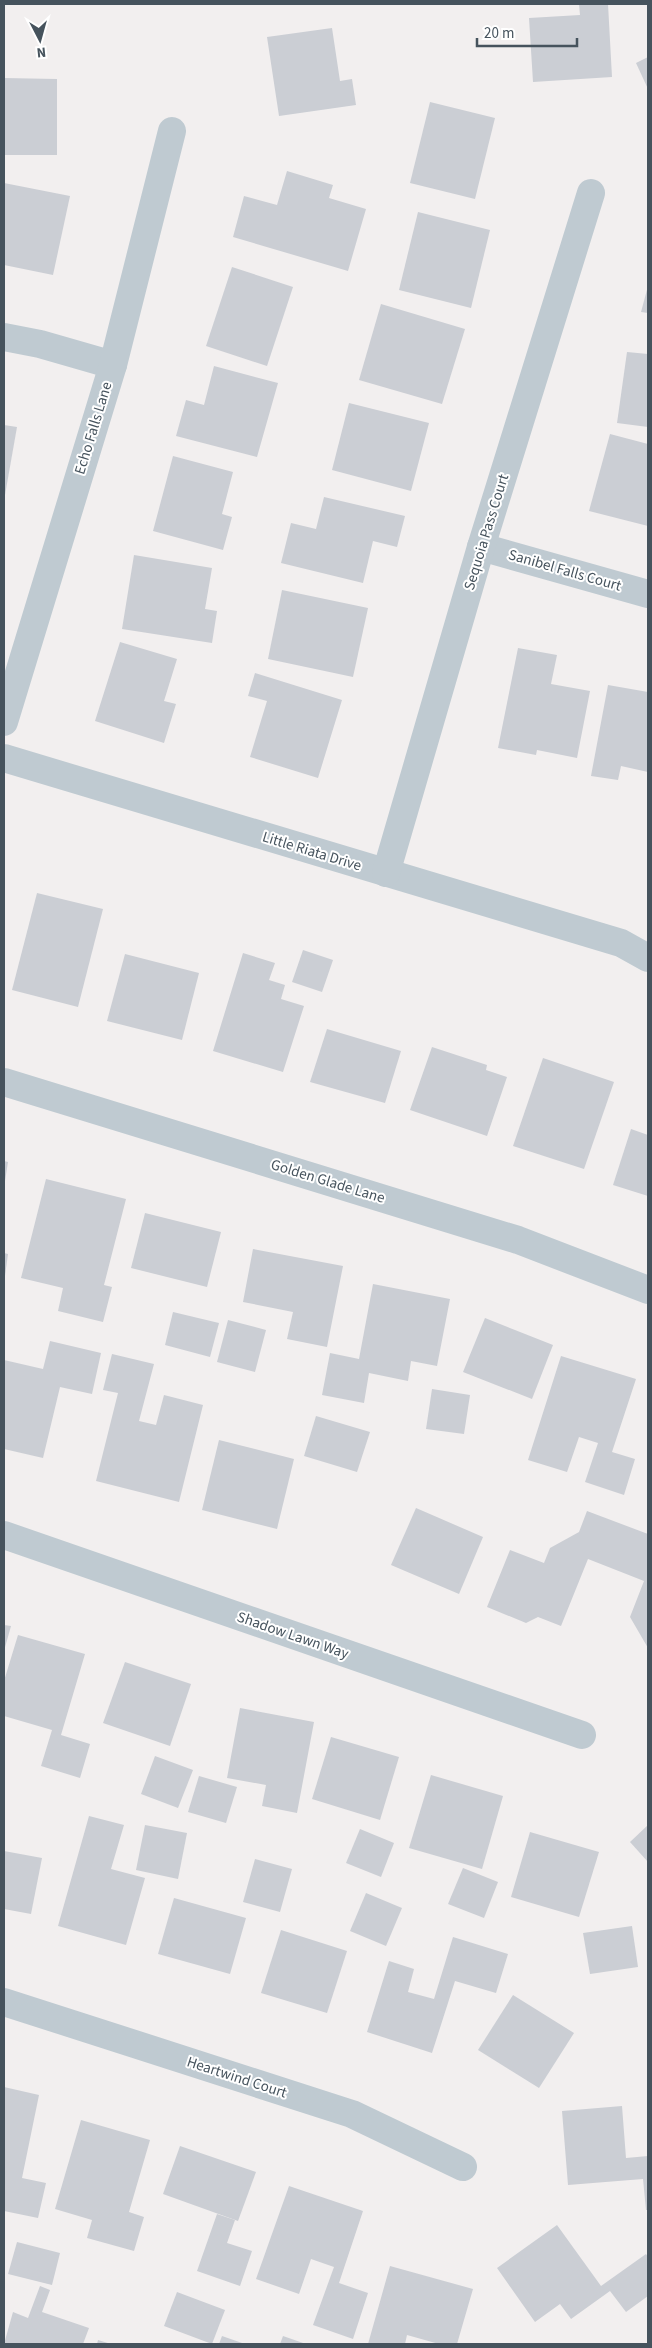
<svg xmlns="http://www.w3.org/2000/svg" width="652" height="2348" font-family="'Source Sans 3',sans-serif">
  <rect width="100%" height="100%" fill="#f2efef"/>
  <!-- building -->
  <g fill="#cbced4">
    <path d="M579,4h29l4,73 -79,5 -4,-64 51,-3z"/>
    <path d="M332,28l8,53 12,-2 4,26 -77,11 -12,-79z"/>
    <path d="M648,57v32l-12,-26z"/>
    <path d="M4,78l53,1v76h-53z"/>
    <path d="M430,102l65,16 -20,81 -65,-16z"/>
    <path d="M287,171l46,14 -4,13 37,11 -18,62 -115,-34 11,-41 33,9z"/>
    <path d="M4,183l66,13 -17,79 -49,-10z"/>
    <path d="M418,212l72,18 -19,78 -72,-18z"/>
    <path d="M232,267l61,20 -26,79 -61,-20z"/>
    <path d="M648,286v27l-7,-1z"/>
    <path d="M381,304l84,25 -23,75 -83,-24z"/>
    <path d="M627,352l21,2v73l-31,-4z"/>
    <path d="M214,366l64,17 -21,74 -81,-21 10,-36 18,5z"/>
    <path d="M349,403l80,20 -18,68 -79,-21z"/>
    <path d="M4,425l13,2 -12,68h-1z"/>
    <path d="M610,434l38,10v82l-59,-15z"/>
    <path d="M173,456l60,16 -11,42 10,3 -9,33 -70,-19z"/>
    <path d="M324,497l81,19 -8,31 -24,-6 -10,42 -82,-20 10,-40 25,6z"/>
    <path d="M134,555l78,13 -7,41 12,2 -5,32 -90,-14z"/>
    <path d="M282,590l86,18 -15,69 -85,-18z"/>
    <path d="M120,642l57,17 -13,42 12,3 -12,39 -69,-22z"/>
    <path d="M518,648l39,7 -6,29 39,7 -13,67 -40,-8 -1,5 -38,-7z"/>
    <path d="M255,673l87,27 -24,78 -68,-21 17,-56 -19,-5z"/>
    <path d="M608,685l40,7v80l-27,-6 -3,14 -27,-4z"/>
    <path d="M37,893l66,16 -25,98 -66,-17z"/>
    <path d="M303,950l30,10 -11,32 -30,-10z"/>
    <path d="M243,953l32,10 -6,17 16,5 -4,14 23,7 -21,66 -70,-21z"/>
    <path d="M125,954l74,19 -17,67 -75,-19z"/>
    <path d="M327,1029l74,22 -16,52 -75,-21z"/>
    <path d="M432,1047l55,18 -1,5 21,7 -20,59 -77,-26z"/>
    <path d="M543,1058l71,24 -30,87 -71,-23z"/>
    <path d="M631,1129l17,6v61l-35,-11z"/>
    <path d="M4,1161l4,1 -3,19h-1z"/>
    <path d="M46,1179l80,20 -22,86 8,2 -9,35 -45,-11 5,-23 -42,-10z"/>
    <path d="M145,1213l76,19 -14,55 -76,-19z"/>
    <path d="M253,1249l90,17 -16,81 -40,-8 6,-27 -50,-10z"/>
    <path d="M4,1253l4,1 -3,22h-1z"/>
    <path d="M373,1284l77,15 -13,67 -26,-5 -3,20 -39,-8 -5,30 -42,-8 8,-42 29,6z"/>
    <path d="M173,1312l46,11 -9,34 -45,-12z"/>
    <path d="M485,1318l68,27 -21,54 -69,-27z"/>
    <path d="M228,1320l38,10 -11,42 -38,-10z"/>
    <path d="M50,1341l51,12 -9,41 -32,-7 -17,71 -39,-9v-89l39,9z"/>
    <path d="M112,1354l42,10 -15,57 17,4 8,-30 39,10 -24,97 -83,-21 22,-88 -15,-3z"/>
    <path d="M561,1356l75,23 -24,73 23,7 -11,36 -39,-13 13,-39 -19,-6 -12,35 -39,-12z"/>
    <path d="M432,1389l38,6 -6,39 -38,-5z"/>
    <path d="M316,1416l54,16 -13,40 -53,-16z"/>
    <path d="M219,1440l75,19 -17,70 -75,-19z"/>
    <path d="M416,1508l67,29 -24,57 -68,-29z"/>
    <path d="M587,1511l61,23v114l-18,-31 14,-36 -56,-22 -27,67 -23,-9 -12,6 -39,-16 23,-57 34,13 6,-15 29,-16z"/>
    <path d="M4,1625l7,1 -7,25z"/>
    <path d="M18,1635l67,19 -24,81 29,9 -10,34 -39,-12 11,-36 -48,-14v-35z"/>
    <path d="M125,1662l66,22 -21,62 -67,-23z"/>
    <path d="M240,1708l74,14 -17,91 -35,-7 4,-21 -39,-7z"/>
    <path d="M331,1737l68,20 -19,63 -68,-21z"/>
    <path d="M155,1756l38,14 -15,38 -37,-14z"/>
    <path d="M431,1775l72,21 -21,73 -73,-21z"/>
    <path d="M199,1776l38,11 -11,36 -38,-11z"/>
    <path d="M89,1816l35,9 -13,44 34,9 -19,67 -68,-19z"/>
    <path d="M145,1825l42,8 -9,46 -42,-9z"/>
    <path d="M648,1825v37l-18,-20z"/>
    <path d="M360,1829l34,14 -13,34 -35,-14z"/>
    <path d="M530,1832l69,20 -20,65 -68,-20z"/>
    <path d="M4,1851l38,7 -11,56 -27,-5z"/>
    <path d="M255,1859l37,10 -12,43 -37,-10z"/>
    <path d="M463,1868l35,14 -14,36 -36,-14z"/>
    <path d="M366,1893l36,15 -16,38 -36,-15z"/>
    <path d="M174,1898l72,20 -16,56 -72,-20z"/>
    <path d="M632,1926l6,41 -48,7 -7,-41z"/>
    <path d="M281,1930l66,21 -20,62 -66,-20z"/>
    <path d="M453,1937l55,17 -12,39 -41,-12 -23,72 -65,-21 22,-71 25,8 -6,23 26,7z"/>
    <path d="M513,1995l61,38 -35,55 -61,-38z"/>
    <path d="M4,2087l35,8 -17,83 24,5 -8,35 -34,-7z"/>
    <path d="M622,2106l4,52 22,-2v54h-2l-3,-31 -75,6 -6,-74z"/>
    <path d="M81,2120l69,20 -21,72 15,5 -10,34 -47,-13 5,-18 -37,-11z"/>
    <path d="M180,2146l76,26 -18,49 -75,-27z"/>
    <path d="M289,2186l74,25 -24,72 29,10 -15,46 -40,-14 21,-58 -23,-8 -12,35 -43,-15z"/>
    <path d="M217,2214l18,6 -8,23 25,8 -12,35 -43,-15z"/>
    <path d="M557,2225l44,61 45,-32 2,3v39l-22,16 -16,-21 -39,28 -11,-15 -25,18 -38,-54z"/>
    <path d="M17,2242l43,11 -8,32 -44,-11z"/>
    <path d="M390,2266l83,23 -16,55h-18l-32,-9 -2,9h-37z"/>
    <path d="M40,2286l10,4 -8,22 47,16 -6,16h-79l9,-32 15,6z"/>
    <path d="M177,2292l48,18 -13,34 -48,-18z"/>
    <path d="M222,2336l23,8h-26z"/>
    <path d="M283,2336l23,8h-26z"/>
    <path d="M98,2340l13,4h-14z"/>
  </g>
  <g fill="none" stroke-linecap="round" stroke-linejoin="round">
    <!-- minor -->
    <g stroke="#bfcad1" stroke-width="28">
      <path d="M4,337l36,7 73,21"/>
      <path d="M481,547l167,47"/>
      <path d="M4,722l109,-357 59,-234"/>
      <path d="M4,758l617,185 27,15"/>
      <path d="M386,873l95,-326 110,-354"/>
      <path d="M4,1082l514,158 130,50"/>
      <path d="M4,1535l578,200"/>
      <path d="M4,2002l348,112 111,53"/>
    </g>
  </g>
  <g text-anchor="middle" stroke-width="4" stroke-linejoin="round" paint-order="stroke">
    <!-- street labels -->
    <g font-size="15" fill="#46535d" stroke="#fff">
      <text transform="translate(93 428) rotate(-73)" y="5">Echo Falls Lane</text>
      <text transform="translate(486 532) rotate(-73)" y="5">Sequoia Pass Court</text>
      <text transform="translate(565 570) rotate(16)" y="5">Sanibel Falls Court</text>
      <text transform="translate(312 851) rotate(17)" y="5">Little Riata Drive</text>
      <text transform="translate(328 1181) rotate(17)" y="5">Golden Glade Lane</text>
      <text transform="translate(293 1635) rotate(19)" y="5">Shadow Lawn Way</text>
      <text transform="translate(237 2077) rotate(18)" y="5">Heartwind Court</text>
    </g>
  </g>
  <!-- border -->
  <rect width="652" height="2348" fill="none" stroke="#46535d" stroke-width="10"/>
  <!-- north arrow -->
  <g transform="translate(40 40) rotate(174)" stroke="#ffffff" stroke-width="4" paint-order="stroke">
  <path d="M0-4L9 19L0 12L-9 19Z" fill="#46535d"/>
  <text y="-8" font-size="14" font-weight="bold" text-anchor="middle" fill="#46535d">N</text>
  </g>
  <!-- scale -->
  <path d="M477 38v8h100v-8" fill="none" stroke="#46535d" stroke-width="2.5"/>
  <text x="484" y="38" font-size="15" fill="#46535d" stroke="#ffffff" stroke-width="4" paint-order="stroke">20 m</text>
</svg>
